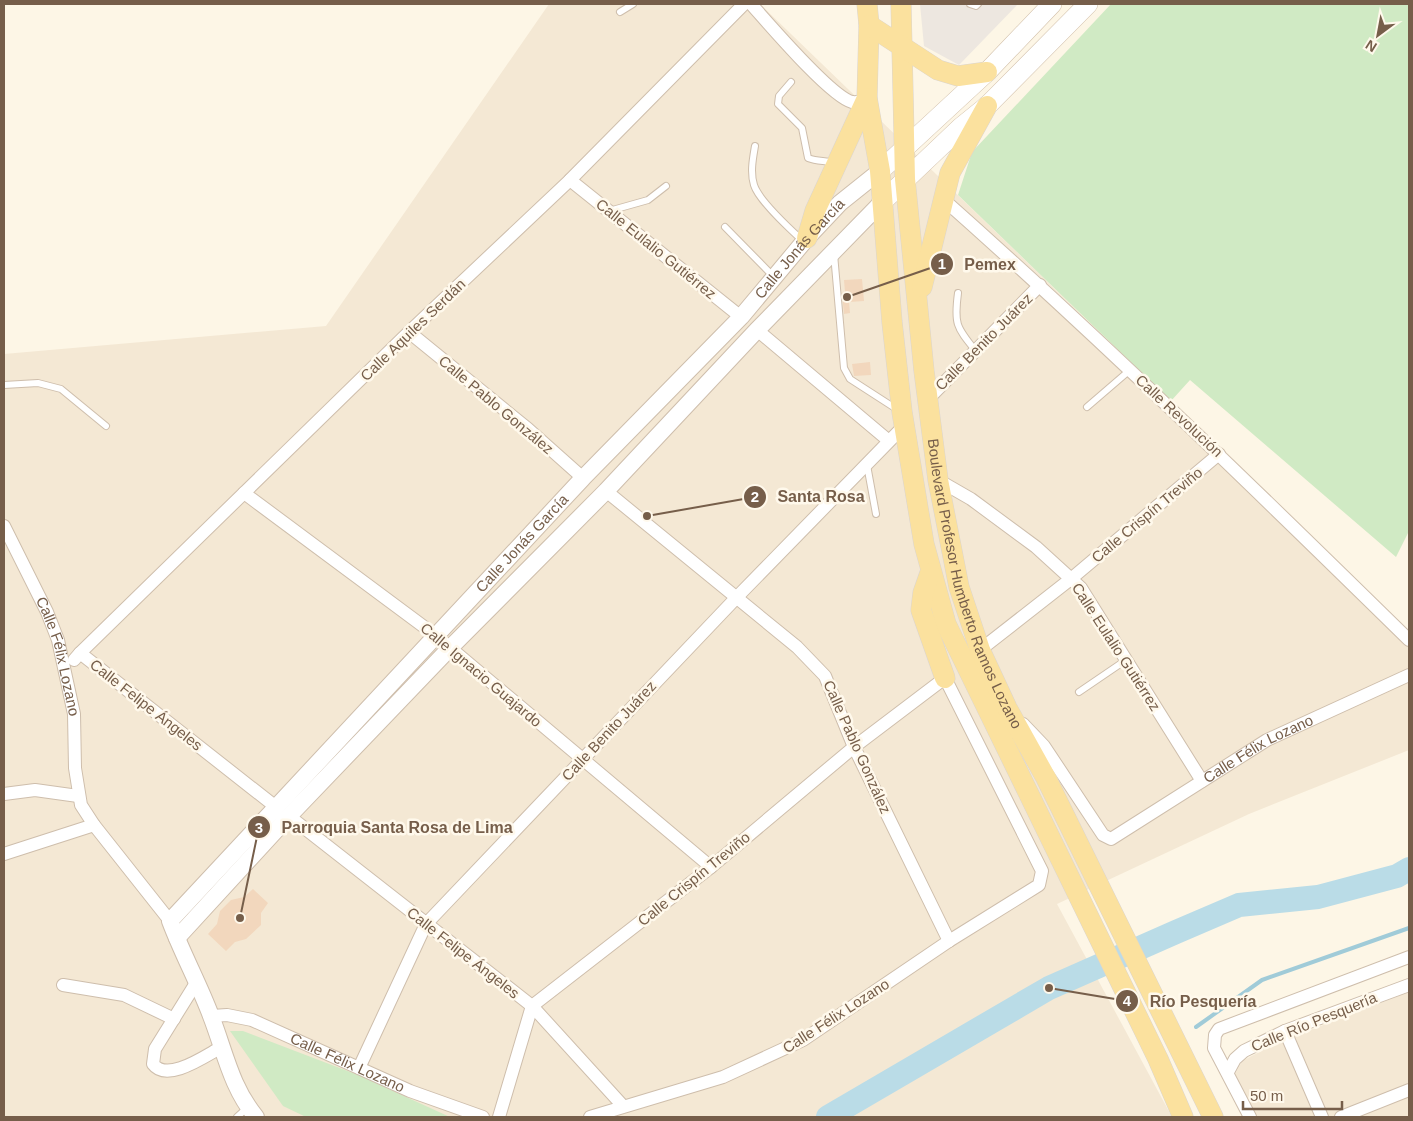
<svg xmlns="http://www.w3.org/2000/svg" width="1413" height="1121" font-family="Arial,sans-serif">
  <rect width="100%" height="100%" fill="#fdf6e6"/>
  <!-- residential -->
  <g fill="#f4e8d4">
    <path d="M549,4h211l649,627v119l-160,64 -192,90 115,213h-1168v-763l322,-28z"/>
    <path d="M1409,992v125h-157l-19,-39 9,-17 37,-19z"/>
  </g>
  <!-- industrial -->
  <path fill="#ede7e0" d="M920,4h98l-59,61 -35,-19z"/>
  <!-- green -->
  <g fill="#d0eac4">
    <path d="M1111,4h298v527l-13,26 -206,-177 -19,21 -213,-206 14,-43z"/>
    <path d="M230,1031h13l115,44 92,42h-144l-23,-11z"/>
  </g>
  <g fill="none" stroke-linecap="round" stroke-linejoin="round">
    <!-- stream -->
    <path stroke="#a0cbd8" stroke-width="4" d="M1196,1027l66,-47 147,-52"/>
    <!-- river -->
    <path stroke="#badce7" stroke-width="24" d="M828,1117l221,-129 127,-56 63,-27 79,-8 79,-21 12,-7"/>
  </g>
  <!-- building -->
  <g fill="#f2d7bd">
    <path d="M862,279l2,22 -15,1 1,11 -6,1 -2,-21 3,-1 -1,-12z"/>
    <path d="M870,362l1,13 -17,1 -2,-12z"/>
    <path d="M253,889l15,14 -7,10v12l-15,14 -11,3 -9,9 -18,-17 9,-10 3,-13 11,-11 13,-3z"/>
  </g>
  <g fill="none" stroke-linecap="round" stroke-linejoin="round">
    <defs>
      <g id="service">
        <path d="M970,4l6,2 2,-2"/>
        <path d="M620,12l13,-8"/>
        <path d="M791,82l-12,14 -1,8 24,24 6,30c10,4 17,2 27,5"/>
        <path d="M755,146c-2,12 -5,26 -1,39 5,16 36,44 49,56"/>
        <path d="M609,211l39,-11 18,-14"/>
        <path d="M725,227l49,50"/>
        <path d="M834,254l10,114 6,11 48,31"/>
        <path d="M958,293c-4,30 -2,34 17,57"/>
        <path d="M4,385l34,-2 23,6 45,37"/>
        <path d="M1087,407l43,-37"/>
        <path d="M867,465l9,49"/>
        <path d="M1079,692l47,-32"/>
        <path d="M237,1117l11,-10"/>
      </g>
      <g id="minor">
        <path d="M751,4c18,20 79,92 101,98 6,1 10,-1 15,-4"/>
        <path d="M570,180l171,137"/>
        <path d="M943,199c160,142 313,291 466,441"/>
        <path d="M757,330l132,111"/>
        <path d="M409,332l119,97 55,49"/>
        <path d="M929,398l111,-113"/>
        <path d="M938,480l33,19 65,48 45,41 121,193"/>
        <path d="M606,491l191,156 28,29 29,71 95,194"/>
        <path d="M244,493l191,142 276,232"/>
        <path id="s1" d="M4,526l43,86 11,28 16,74 1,54 6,37 13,20 76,96"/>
        <path d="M980,650l92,-72 147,-124"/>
        <path d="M80,653l329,-321 161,-152 174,-176"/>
        <path d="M74,660l6,-7 196,154"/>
        <path id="s2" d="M1023,724l21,22 59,89 8,4 156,-99 142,-65"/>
        <path d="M4,794l31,-4 43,6"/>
        <path d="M289,816l243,190 91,100"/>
        <path d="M4,854l90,-29"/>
        <path d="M196,983l-41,66 -2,15c14,19 52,-8 67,-16"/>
        <path d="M63,985l61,10 50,24"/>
        <path id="s3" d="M212,1016l15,-1 25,5 158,71 73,26"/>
        <path d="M1285,1031l37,86"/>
        <path d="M359,1068l67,-144 311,-327 167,-171"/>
        <path d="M1228,1072l7,-13 9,-8 41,-20 124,-46"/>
        <path d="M499,1117l33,-111 179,-139 143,-120 91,-69 97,193 -3,14 -90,56 -146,99 -80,37 -133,40"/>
        <path d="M1250,1117l-36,-69 1,-13 4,-6 190,-72"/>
        <path d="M1341,1117l68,-27"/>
      </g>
      <g id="tertiary">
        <path d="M177,938l112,-122 161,-168 156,-157 151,-161 124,-127"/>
        <path id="s4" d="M256,1117c-25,-30 -31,-65 -45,-101 -12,-32 -29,-63 -41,-95l413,-443 158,-161 66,-79 33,-35 40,-32"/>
      </g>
      <g id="secondary">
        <path d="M880,171l107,-99 65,-68"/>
        <path d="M881,203l80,-76 26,-21 101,-102"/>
      </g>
      <g id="primary">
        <path d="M867,4l2,21 -2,73 13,73 12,151 10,90 22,132 22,80 212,435 25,58"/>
        <path id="s5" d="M901,4l4,175 19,192 14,109 21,107 21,63 27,58 39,70 167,339"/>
        <path d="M869,25l69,45 20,6 29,-4"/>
        <path d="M807,238l8,-27 52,-113"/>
        <path d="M922,287l28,-114 37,-67"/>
        <path d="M930,573l-7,20 -2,17 24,68"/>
      </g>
    </defs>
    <!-- service casing -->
    <use href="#service" stroke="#cebeac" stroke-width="8"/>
    <!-- minor casing -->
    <use href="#minor" stroke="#cebeac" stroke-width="14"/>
    <!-- tertiary casing -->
    <use href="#tertiary" stroke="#cebeac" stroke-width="18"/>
    <!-- secondary casing -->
    <use href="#secondary" stroke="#d1bfa9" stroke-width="20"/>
    <!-- primary casing -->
    <use href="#primary" stroke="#dbd5d0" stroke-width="21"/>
    <!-- service -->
    <use href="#service" stroke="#fff" stroke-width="6"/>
    <!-- minor -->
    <use href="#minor" stroke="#fff" stroke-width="12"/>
    <!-- tertiary -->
    <use href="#tertiary" stroke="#fff" stroke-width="16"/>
    <!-- secondary -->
    <use href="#secondary" stroke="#fff" stroke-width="19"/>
    <!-- primary -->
    <use href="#primary" stroke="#fbe19e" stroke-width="20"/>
  </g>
  <g text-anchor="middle" stroke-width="5" stroke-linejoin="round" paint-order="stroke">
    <!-- street labels -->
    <g font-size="15" fill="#765e4a" stroke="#fff9ec">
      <text transform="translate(656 249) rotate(39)" y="5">Calle Eulalio Gutiérrez</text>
      <text dy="5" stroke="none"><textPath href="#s4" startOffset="1136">Calle Jonás García</textPath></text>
      <text transform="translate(413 330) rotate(-44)" y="5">Calle Aquiles Serdán</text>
      <text transform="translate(984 342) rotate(-45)" y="5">Calle Benito Juárez</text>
      <text transform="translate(496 405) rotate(40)" y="5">Calle Pablo González</text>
      <text transform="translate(1179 416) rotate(43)" y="5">Calle Revolución</text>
      <text transform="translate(1147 515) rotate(-40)" y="5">Calle Crispín Treviño</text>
      <text dy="5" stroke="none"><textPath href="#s4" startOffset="731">Calle Jonás García</textPath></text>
      <text dy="5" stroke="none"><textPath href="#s5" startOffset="588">Boulevard Profesor Humberto Ramos Lozano</textPath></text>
      <text transform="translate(1116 647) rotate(57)" y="5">Calle Eulalio Gutiérrez</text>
      <text dy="5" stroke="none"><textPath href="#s1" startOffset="142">Calle Félix Lozano</textPath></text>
      <text transform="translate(481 675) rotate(40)" y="5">Calle Ignacio Guajardo</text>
      <text transform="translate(146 705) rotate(38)" y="5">Calle Felipe Ángeles</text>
      <text transform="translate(609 731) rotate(-47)" y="5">Calle Benito Juárez</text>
      <text transform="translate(857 747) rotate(66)" y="5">Calle Pablo González</text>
      <text dy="5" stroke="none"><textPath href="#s2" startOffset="319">Calle Félix Lozano</textPath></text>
      <text transform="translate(694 879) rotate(-39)" y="5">Calle Crispín Treviño</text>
      <text transform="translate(463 953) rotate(38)" y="5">Calle Felipe Ángeles</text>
      <text transform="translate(836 1016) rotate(-33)" y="5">Calle Félix Lozano</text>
      <text transform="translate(1314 1022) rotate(-22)" y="5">Calle Río Pesquería</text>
      <text dy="5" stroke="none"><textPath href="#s3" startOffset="145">Calle Félix Lozano</textPath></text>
    </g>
  </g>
  <!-- callouts -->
  <path fill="none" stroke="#765e4a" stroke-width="2" d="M847 297L942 264M647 516L755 497M240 918L259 827M1049 988L1127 1001"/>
  <g fill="#765e4a" stroke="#fff9ec" stroke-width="2">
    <circle cx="847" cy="297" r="5"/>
    <circle cx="647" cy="516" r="5"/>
    <circle cx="240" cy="918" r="5"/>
    <circle cx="1049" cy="988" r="5"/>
    <circle cx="942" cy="264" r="12"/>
    <circle cx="755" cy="497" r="12"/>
    <circle cx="259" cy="827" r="12"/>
    <circle cx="1127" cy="1001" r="12"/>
  </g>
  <g font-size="15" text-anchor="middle" font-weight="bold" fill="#fff">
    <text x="942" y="269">1</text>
    <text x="755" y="502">2</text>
    <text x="259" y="833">3</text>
    <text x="1127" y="1006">4</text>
  </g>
  <g font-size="16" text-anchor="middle" font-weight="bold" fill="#765e4a" stroke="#fff9ec" stroke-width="5" stroke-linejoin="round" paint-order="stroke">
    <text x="990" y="270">Pemex</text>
    <text x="821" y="502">Santa Rosa</text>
    <text x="397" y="833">Parroquia Santa Rosa de Lima</text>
    <text x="1203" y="1007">Río Pesquería</text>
  </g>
  <!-- border -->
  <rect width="1413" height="1121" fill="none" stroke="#765e4a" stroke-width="10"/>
  <!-- north arrow -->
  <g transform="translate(1378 35) rotate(212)" stroke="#fff9ec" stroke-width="4" paint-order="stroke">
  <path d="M0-4L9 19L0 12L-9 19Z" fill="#765e4a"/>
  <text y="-8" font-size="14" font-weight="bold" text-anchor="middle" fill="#765e4a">N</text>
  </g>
  <!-- scale -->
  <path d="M1243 1101v8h99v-8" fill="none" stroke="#765e4a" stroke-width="2.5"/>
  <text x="1250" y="1101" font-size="15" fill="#765e4a" stroke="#fff9ec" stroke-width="4" paint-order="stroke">50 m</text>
</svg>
